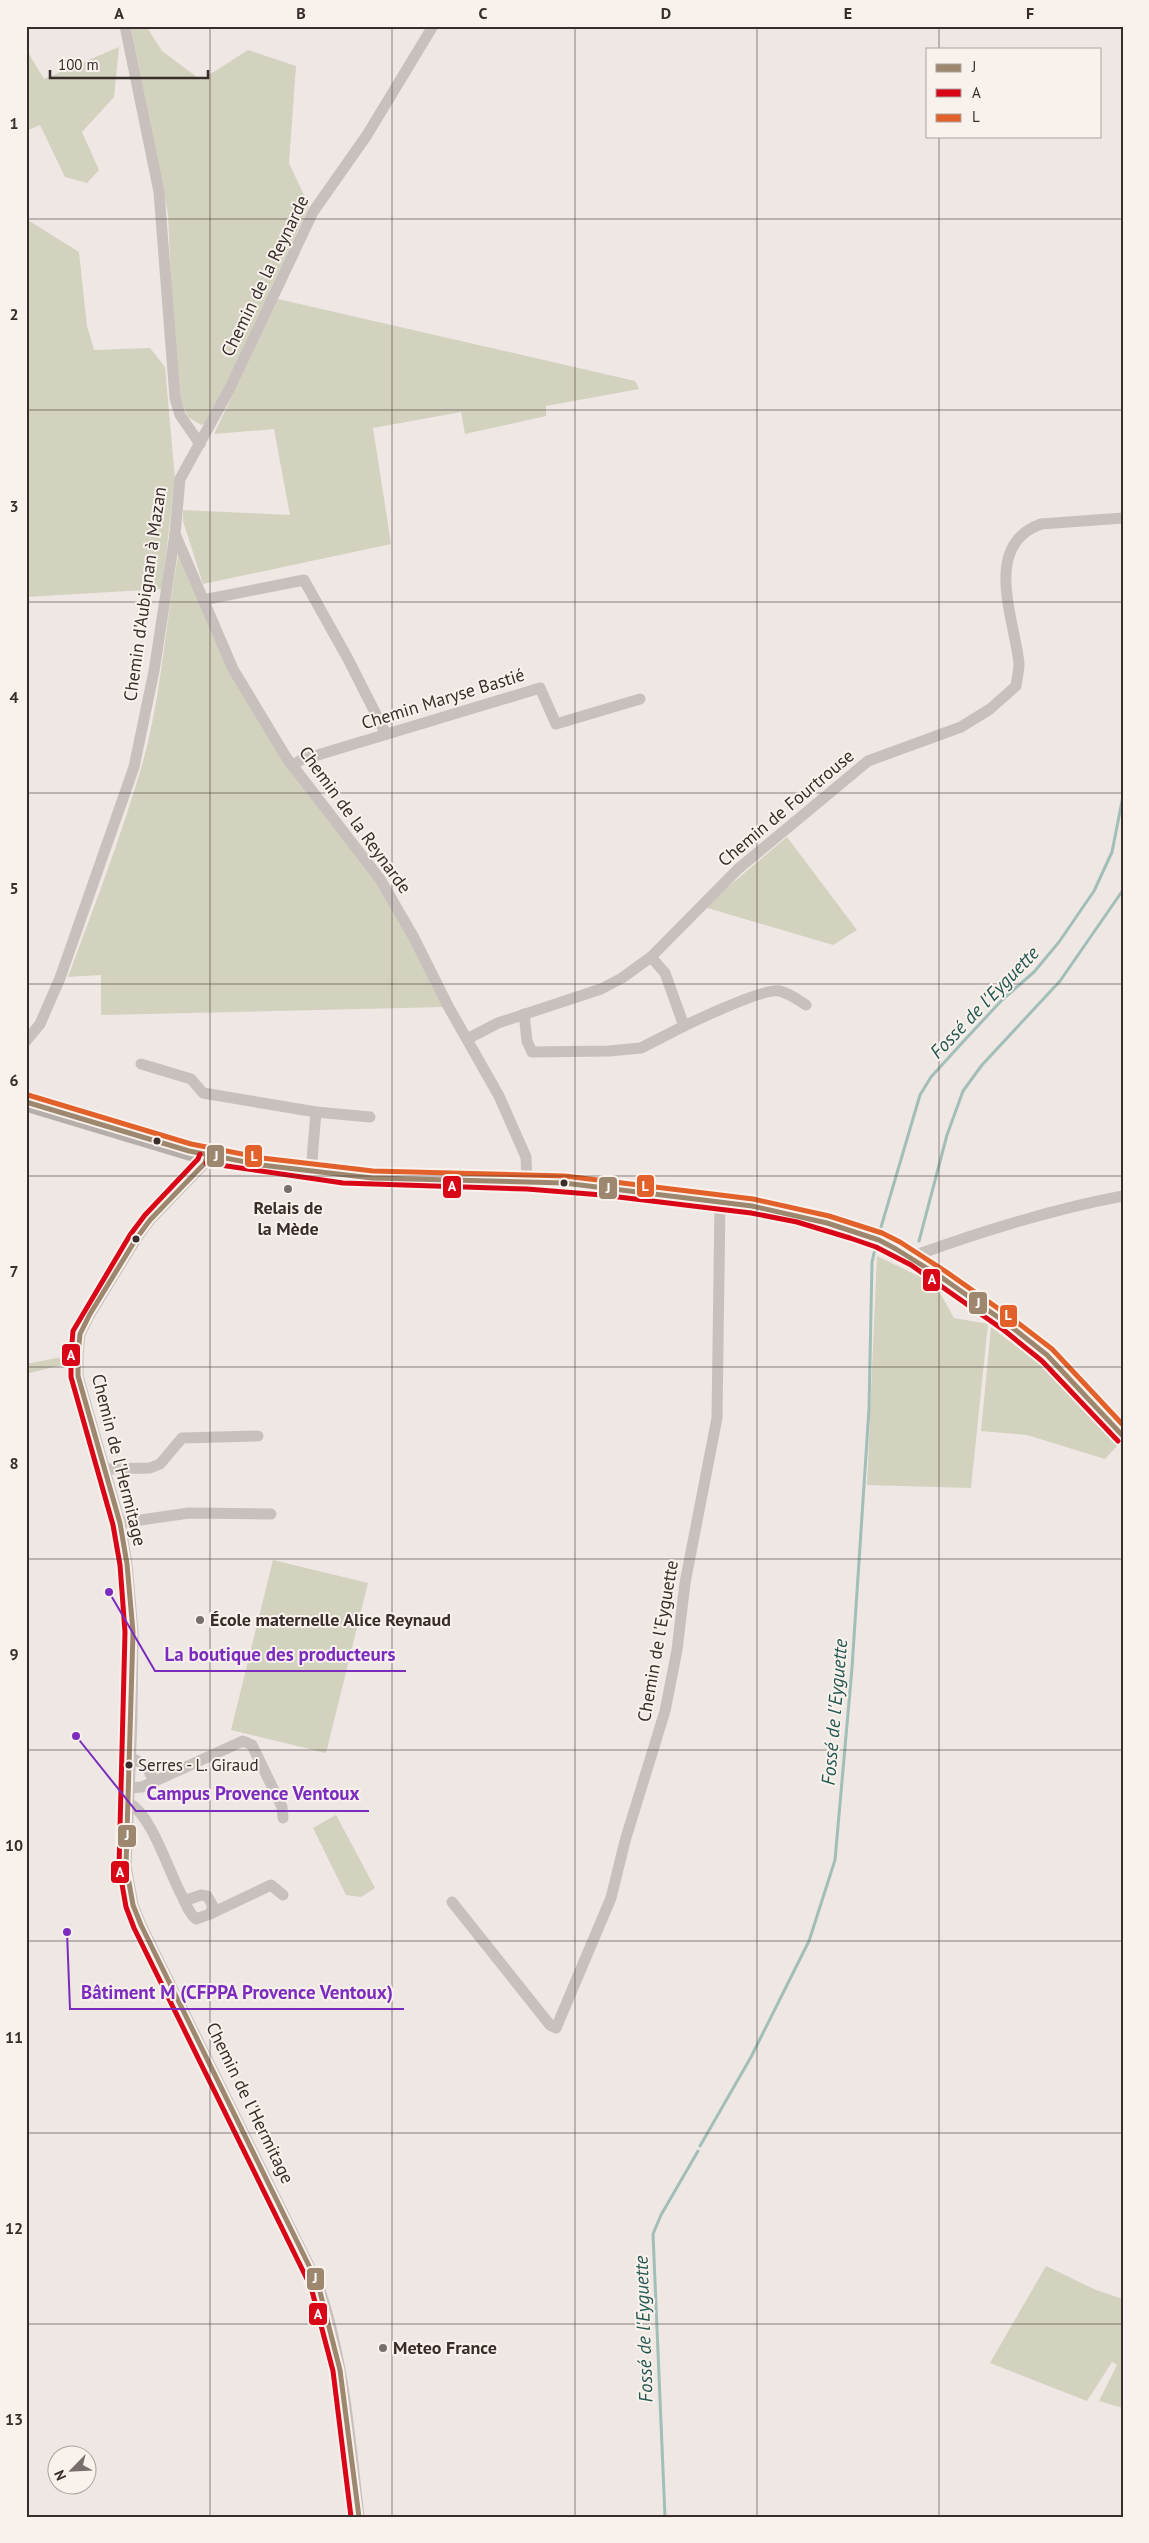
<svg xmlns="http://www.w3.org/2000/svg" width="1149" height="2543" font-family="'PT Sans',sans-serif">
  <rect width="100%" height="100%" fill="#eee7e4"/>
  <!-- green -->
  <g fill="#d2d2bf">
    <path d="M131,26h15l16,25 39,29 47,-30 48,16 -7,97 20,43 -100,216 -8,3 -13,-8 -8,-18 -6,-58 -6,-127z"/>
    <path d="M119,47l-5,50 -32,35 17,38 -12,13 -22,-6 -25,-52 -14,6v-82l18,30z"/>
    <path d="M26,219l53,33 8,74 7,24 56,-2 15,19 10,112 -13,110 -136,8z"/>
    <path d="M278,299l357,82 4,8 -93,17v10l-81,18 -4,-22 -88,16 18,116 -188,40 -20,-63v-11l107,5 -16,-86 -60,5z"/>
    <path d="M179,551l44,108 155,220 67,128 -344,8v-40l-33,2c26,-70 53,-140 74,-212 20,-70 23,-143 37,-214z"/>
    <path d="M787,837l70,93 -24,15 -129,-38z"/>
    <path d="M877,1256l58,28 19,34 34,6 -17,164 -104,-3z"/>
    <path d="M991,1327l56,43 70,76 -12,13 -78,-24 -46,-4z"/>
    <path d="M67,1356l3,7 -44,11v-10z"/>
    <path d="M273,1560l95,23 -42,170 -95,-23z"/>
    <path d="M336,1815l39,73 -14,9 -15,-2 -33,-67z"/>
    <path d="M1046,2266l50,24 27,9v109l-24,-7 18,-36 -5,-3 -25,39 -97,-38z"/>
  </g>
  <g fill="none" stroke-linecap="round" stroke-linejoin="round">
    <!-- stream -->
    <g stroke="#a2beb9" stroke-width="3">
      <path d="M879,1234l41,-139 11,-18 30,-33 41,-44 32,-28 25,-30 35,-51 18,-39 11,-56"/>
      <path d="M919,1241l28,-106 16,-44 19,-26 78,-84 63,-91"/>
      <path d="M700,2146l51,-89 58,-116 26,-81 17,-192 17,-259 3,-147 3,-13"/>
      <path d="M665,2517l-12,-283 8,-19 37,-64"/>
    </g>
    <!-- minor -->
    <g stroke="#c7c0bc" stroke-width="11">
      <path d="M125,26l34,166 16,206 5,17 20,29"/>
      <path d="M175,534l58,135 53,88 94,122 33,57 35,70 51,90 27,61 1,25"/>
      <path d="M203,600l101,-20 44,79 38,75"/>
      <path d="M292,766l9,-6 239,-72 16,36 84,-25"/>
      <path d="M524,1014l3,27 5,11 77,-1 32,-3 43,-22 -19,-53 -14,-16"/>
      <path d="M684,1026c17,-8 80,-38 95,-35 10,2 18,8 27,14"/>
      <path d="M467,1039l31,-16 103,-34 21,-11 29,-21 87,-88 130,-108 93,-34 29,-18 26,-23c1,-7 3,-16 3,-23 -5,-45 -37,-118 22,-139l82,-6"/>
      <path d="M26,1041l14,-17 20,-46 74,-211 20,-96 21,-137 5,-55 49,-89 84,-178 54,-77 66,-109"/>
      <path d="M141,1064l50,15 12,14 113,19 -5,60"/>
      <path d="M316,1112l54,5"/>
      <path d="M207,1156l-2,7 -55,57 -14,19 -46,75 -10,20 -2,21v21l42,147 7,41 6,68 -1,87 -6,147 7,39 8,20 177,359c26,74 32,155 41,233"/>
      <path d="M915,1259l4,-5c67,-24 133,-45 204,-58"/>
      <path d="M105,1469l45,-1 10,-4 22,-26 76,-2"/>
      <path d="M120,1523l69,-10 82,1"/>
      <path d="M131,1758l15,7 8,16"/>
      <path d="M129,1788l13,-1 101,-46 9,4 30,62 1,11"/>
      <path d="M129,1803c23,12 40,70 53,93 4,8 7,18 14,23l14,-5 3,-8 -6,-10 -6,-1 -17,6"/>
      <path d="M452,1902l98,123 6,3 55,-130 14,-57 40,-130 12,-61 8,-67 32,-165 3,-216"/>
      <path d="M210,1914l61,-29 12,10"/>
    </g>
    <!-- primary -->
    <path stroke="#b6aeab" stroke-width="19" d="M26,1102l163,49 72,14 111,13 192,5 188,23 75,17 52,17 17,9 45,28 68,48 38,30 76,81"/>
    <defs>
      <g id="bus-1">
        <path d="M26,1102l163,49 72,14 111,13 192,5 188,23 75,17 52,17 17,9 45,28 68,48 38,30 76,81"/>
        <path d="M207,1156l-2,7 -55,57 -14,19 -46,75 -10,20 -2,21v21l42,147 7,41 6,68 -7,234 7,39 8,20 177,359 22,86 19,147"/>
      </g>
      <g id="bus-2">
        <path d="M200,1154l-2,5 -53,56 -15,20 -57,96 -2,23v23l42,148 7,40 5,67 -6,235 7,40 8,21 177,359 22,84 18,146"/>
        <path d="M206,1163l137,20 184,6 75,6 149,18 46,9 53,16 26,9 35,18 94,66 37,30 76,80"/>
      </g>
      <path id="bus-3" d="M28,1095l163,49 71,14 111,13 192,5 188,23 76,17 53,17 18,9 45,29 68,48 39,30 71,76"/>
    </defs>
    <!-- bus-1 casing -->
    <use href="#bus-1" stroke="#f9f1ec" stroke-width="9"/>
    <!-- bus-2 casing -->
    <use href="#bus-2" stroke="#f9f1ec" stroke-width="9"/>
    <!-- bus-3 casing -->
    <use href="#bus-3" stroke="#f9f1ec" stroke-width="9"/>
    <!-- bus-1 -->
    <use href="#bus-1" stroke="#9d876e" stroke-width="5"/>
    <!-- bus-2 -->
    <use href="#bus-2" stroke="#d90618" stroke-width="5"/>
    <!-- bus-3 -->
    <use href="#bus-3" stroke="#e2612b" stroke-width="5"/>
  </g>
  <!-- grid -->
  <path fill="none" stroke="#382d2b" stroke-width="1" stroke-opacity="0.55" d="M210,26v2491M392,26v2491M575,26v2491M757,26v2491M939,26v23M939,136v2381M26,219h1097M26,410h1097M26,602h1097M26,793h1097M26,984h1097M26,1176h1097M26,1367h1097M26,1559h1097M26,1750h1097M26,1941h1097M26,2133h1097M26,2324h1097"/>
  <!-- markers -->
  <g fill="#382d2b" stroke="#f9f1ec" stroke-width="2">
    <circle cx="157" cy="1141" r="4.5"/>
    <circle cx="564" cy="1183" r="4.5"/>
    <circle cx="136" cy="1239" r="4.5"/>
    <circle cx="129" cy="1765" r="4.5"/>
  </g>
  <g fill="#786e6c" stroke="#f9f1ec" stroke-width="2">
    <circle cx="288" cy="1189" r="5"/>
    <circle cx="200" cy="1620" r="5"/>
    <circle cx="383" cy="2348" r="5"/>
  </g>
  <g text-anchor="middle" stroke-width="4" stroke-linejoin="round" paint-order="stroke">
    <!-- bus labels -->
    <g font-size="17" fill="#382d2b" stroke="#f9f1ec" text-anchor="start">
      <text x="138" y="1771">Serres - L. Giraud</text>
    </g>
    <!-- street labels -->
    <g font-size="18" fill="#382d2b" stroke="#f9f1ec">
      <text transform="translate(265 276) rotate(-64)" y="6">Chemin de la Reynarde</text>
      <text transform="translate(145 594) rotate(-82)" y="6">Chemin d'Aubignan à Mazan</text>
      <text transform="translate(443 699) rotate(-17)" y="6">Chemin Maryse Bastié</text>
      <text transform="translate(786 808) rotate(-40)" y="6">Chemin de Fourtrouse</text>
      <text transform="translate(355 820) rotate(54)" y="6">Chemin de la Reynarde</text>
      <text transform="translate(119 1460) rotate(76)" y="6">Chemin de l'Hermitage</text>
      <text transform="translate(658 1641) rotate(-80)" y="6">Chemin de l'Eyguette</text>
      <text transform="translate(250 2103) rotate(64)" y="6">Chemin de l'Hermitage</text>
    </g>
    <!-- poi labels -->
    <g font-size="18" font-weight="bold" fill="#382d2b" stroke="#f9f1ec" text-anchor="start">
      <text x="288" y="1214" text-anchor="middle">Relais de<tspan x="288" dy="21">la Mède</tspan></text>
      <text x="210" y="1626">École maternelle Alice Reynaud</text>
      <text x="393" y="2354">Meteo France</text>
    </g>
    <!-- water labels -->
    <g font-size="19" font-style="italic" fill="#235752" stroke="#f9f1ec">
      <text transform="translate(984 1002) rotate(-46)" y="7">Fossé de l'Eyguette</text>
      <text transform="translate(834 1712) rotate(-85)" y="7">Fossé de l'Eyguette</text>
      <text transform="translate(643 2329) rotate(-92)" y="7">Fossé de l'Eyguette</text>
    </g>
  </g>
  <!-- callouts -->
  <path fill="none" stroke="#7b2cbf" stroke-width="2" d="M109 1592L155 1671H406M76 1736L136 1811H369M67 1932L70 2009H404"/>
  <g fill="#7b2cbf" stroke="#f9f1ec" stroke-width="2">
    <circle cx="109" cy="1592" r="5"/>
    <circle cx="76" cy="1736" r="5"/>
    <circle cx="67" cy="1932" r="5"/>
  </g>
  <g font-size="19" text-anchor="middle" font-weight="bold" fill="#7b2cbf" stroke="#f9f1ec" stroke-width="4" stroke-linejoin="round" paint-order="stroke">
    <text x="280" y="1661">La boutique des producteurs</text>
    <text x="253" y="1800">Campus Provence Ventoux</text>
    <text x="237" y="1999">Bâtiment M (CFPPA Provence Ventoux)</text>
  </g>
  <g stroke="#f9f1ec" stroke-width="2">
    <rect x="206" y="1144" width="19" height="24" rx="5" fill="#9d876e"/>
    <rect x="244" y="1144" width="19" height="24" rx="5" fill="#e2612b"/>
    <rect x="636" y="1174" width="19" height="24" rx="5" fill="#e2612b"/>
    <rect x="442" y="1175" width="20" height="24" rx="5" fill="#d90618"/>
    <rect x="598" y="1176" width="20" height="24" rx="5" fill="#9d876e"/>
    <rect x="922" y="1268" width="19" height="24" rx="5" fill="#d90618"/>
    <rect x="968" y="1291" width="20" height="24" rx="5" fill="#9d876e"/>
    <rect x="999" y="1304" width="19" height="24" rx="5" fill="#e2612b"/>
    <rect x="61" y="1343" width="20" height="24" rx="5" fill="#d90618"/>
    <rect x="117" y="1824" width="20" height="24" rx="5" fill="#9d876e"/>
    <rect x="110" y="1860" width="20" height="24" rx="5" fill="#d90618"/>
    <rect x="306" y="2267" width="19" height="24" rx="5" fill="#9d876e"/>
    <rect x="308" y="2302" width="20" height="24" rx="5" fill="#d90618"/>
  </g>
  <g font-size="14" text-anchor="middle" font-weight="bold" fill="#fff">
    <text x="216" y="1161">J</text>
    <text x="254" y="1161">L</text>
    <text x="645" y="1191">L</text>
    <text x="452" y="1191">A</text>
    <text x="608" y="1193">J</text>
    <text x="932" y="1284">A</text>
    <text x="978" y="1308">J</text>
    <text x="1008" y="1320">L</text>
    <text x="71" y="1360">A</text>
    <text x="127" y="1840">J</text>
    <text x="120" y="1877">A</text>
    <text x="315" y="2283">J</text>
    <text x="318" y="2319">A</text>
  </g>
  <!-- border -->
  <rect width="1149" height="2543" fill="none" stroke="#f9f1ec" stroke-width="55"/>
  <!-- legend -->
  <rect x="926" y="48" width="175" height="90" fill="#f9f1ec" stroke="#aca39f"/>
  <rect x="936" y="64" width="25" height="8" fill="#9d876e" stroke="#aca39f"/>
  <text x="972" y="72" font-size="15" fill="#382d2b">J</text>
  <rect x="936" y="89" width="25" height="8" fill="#d90618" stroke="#aca39f"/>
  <text x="972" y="98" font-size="15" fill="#382d2b">A</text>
  <rect x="936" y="114" width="25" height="8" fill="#e2612b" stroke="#aca39f"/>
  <text x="972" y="122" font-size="15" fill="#382d2b">L</text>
  <!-- north arrow -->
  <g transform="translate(72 2470) rotate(246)"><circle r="24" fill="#f9f1ec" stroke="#aca39f"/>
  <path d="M0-4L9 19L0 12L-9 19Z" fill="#786e6c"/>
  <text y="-8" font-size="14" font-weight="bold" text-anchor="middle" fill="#382d2b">N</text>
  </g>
  <!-- scale -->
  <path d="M50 70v8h158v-8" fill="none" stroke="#382d2b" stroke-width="2.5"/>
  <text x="58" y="70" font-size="15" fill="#382d2b" stroke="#f9f1ec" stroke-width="4" paint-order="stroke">100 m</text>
  <rect x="28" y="28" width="1094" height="2488" fill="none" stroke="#382d2b" stroke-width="2"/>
  <g font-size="16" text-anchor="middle" font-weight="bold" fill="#382d2b">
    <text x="119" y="19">A</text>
    <text x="301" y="19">B</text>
    <text x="483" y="19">C</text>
    <text x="666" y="19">D</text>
    <text x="848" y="19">E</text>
    <text x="1030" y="19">F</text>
    <text x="14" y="129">1</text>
    <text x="14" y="320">2</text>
    <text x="14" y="512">3</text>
    <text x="14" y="703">4</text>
    <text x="14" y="894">5</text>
    <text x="14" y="1086">6</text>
    <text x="14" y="1277">7</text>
    <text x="14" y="1469">8</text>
    <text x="14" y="1660">9</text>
    <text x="14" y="1851">10</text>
    <text x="14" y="2043">11</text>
    <text x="14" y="2234">12</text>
    <text x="14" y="2425">13</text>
  </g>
</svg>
